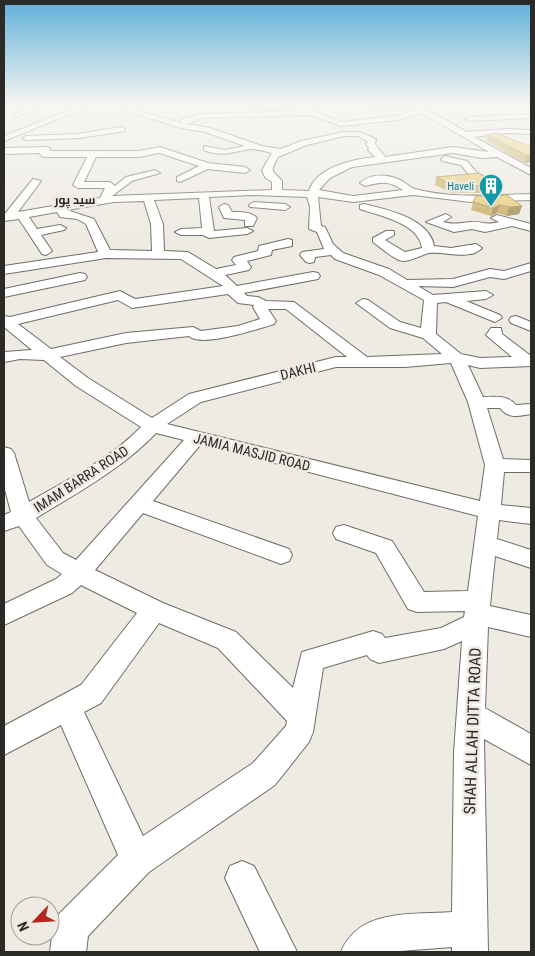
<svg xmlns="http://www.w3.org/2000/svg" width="535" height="956" font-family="'Roboto Condensed',Cairo,sans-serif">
  <rect width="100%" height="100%" fill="#eeebe3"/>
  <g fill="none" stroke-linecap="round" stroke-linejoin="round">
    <defs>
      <g id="minor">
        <path d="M40,105l5,2 -29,10 -4,-2z"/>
        <path d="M82,105h10l-88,36v-5z"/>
        <path d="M107,105h11l63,18v-3l20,-6 99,-3 -5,-3 4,-2 43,16 55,-6 19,-6 -7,-5h9l49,27 40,-3 24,1v4l-25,-1 -32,4 57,31v7l-34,-18 -15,1 -29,-5 -101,14 -22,11 -11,12 34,6 50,-6c-15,-10 -22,-8 -38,-4l-5,-3c11,-10 28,-9 42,-2 5,3 9,7 13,8 37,10 78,6 116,5v6l-60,2 -58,-7 -60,7 -35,-5 3,29 4,1 8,17 10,9 46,16 18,11 46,-1 37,-10 14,2 27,-8v8l-27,8 -14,-2 -37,10 -35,-1 15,9 53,-4 7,4 -7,4 -20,2 34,14 2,3 -7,4 -49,-20 -9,1 -1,31 25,20 19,4 32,-1 -26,-22 5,-7h10l1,6 29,22v10l-51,2 -12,-3 15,32c13,0 25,-2 33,8l15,-1v10c-13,2 -22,5 -31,-6h-13l16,51 28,1v12h-27l-3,33 30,3v16l-32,-4 -2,19 34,11v18l-36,-12 -5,50 41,9v22l-43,-10 -3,81 46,26v31l-47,-26 4,213h-36v-5l-65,5h-46c18,-44 71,-37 111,-40l2,-160 8,-111 -18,8 -65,14 -9,-4 -3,-4 -44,13 -10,64 -4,10 -34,43 -126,87 -61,64 -2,16h-36l3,-24 5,-13 60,-60 -57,-130 -57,30v-29l77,-41 56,-72 -56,-28 -9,8 -68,32v-21l52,-25 6,-5 -15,-9 -28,-39 -15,5v-16l7,-3 -7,-26v-39l7,2 3,4 15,49c38,-22 81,-43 112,-75l-65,-41 -32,-26 -24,-1 -16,3v-10l28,-2 -28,-23v-11l6,1 110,-26 15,8 88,-13 -42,-27 -75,-1 -102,16v-8l94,-14 -12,-28 -9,-5 -17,-2 -3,-5 -28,5 8,12 23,-4 6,3 -2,2 -23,5 11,16 -6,4 -4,-1 -23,-35 -15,2v-6l29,-36 8,2 -23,31 82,-14 5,-10h-27l-5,-3 14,-28h-43l-3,-1 -1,-3 -36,1v-6l43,-1 3,1v3h89l21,-4 48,16 37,4 5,3 -5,3 -37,-4 -28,13 -3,-1v-4l22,-11 -40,-13 -20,4h-43l-12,25h26l5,4 11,-9 29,-7 5,3 -28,8 -20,15 160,-6v-8l-7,-5 -3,-7 10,-17c-6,-1 -14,-4 -20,-4 -19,2 -29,9 -48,1v-4l21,4 20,-4 -40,-14 -24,-4zM422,113l67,39 -36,-5 -68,10 -10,-13 1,-5 -16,-7h-16l-43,9 -20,8 -19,-3 -52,-18 -24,-4 16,-6 109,-3 30,11 57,-6zM344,136h14l10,6 -2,2 3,4 -1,2 7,7c-21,2 -59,10 -66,34l-27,-1v-9c-11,-12 -12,-8 -4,-24l29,-12zM251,195l56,2 3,10 -1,22 8,3 7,17 -22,3 -2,3 6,7 4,1 4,-1 1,-5 16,-2 4,4 44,16 45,25 -3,28 -21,-6 -32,-22 -5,-1 -7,4 34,25 33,10 19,16 -75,3 -73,-55 -28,-1 -8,-4 -11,-1 -3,-3 74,-14 2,-3 -2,-3 -5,-1 -76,14 -12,-11 24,-5 2,-3 -4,-6 24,-6 1,-5 20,-4v-6l-4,-1 -29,7 -1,5 -24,6 -2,3 4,5 -20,4 -28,-17 -24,-1 -1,-27 -9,-24 45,-2 3,30 -21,1 -6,3 6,3h22l6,3 38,-4 6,-3 -6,-3 -33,3 -5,-34zM144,201l7,23 1,27 -42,-1 -16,-31 -27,-9 47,-8zM228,294l10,9 16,2 -1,2 7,12 -22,7 -37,5 -8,-4 -67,6 -75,16 -33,-25 100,-24 14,8zM268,309h18l61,48h-11l-147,37 -37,24 -64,-40 -28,-21 66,-14 63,-7c12,12 69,-7 85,-12l2,-3zM451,363l17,39 17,63 -5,36 -313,-77 34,-22 135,-35h69zM156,433l28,7 -108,120 -13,-7 -27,-35c41,-25 87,-50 120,-85zM201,444l277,72 -10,75 -44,1 -32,-51 -48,-16 -8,2 -3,6 3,6 40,14 32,56 9,3 48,-1 -1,6 -23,11 -56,10 -3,-4 -9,-3 -71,21 -9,36 -57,-56 -73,-29 -68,-33 48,-57 130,48 8,3 8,-3 3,-6 -3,-6 -136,-48zM159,623l59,25 69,73 -1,5 -33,37 -110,73 -59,-124 17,-9z"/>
        <path d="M363,105l37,1 4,2 -24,3z"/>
        <path d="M531,114v4l-62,3 -4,-2 4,-2z"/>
        <path d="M121,127l4,2 -1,2 -44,7 -54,2 -4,-2 4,-2 51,-2z"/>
        <path d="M445,156l22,5 9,11 15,9 -8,2 -13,-7 -9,-11 -19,-4 -1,-2z"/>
        <path d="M254,202l31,2 5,3 -5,3 -35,-3 -1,-2z"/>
        <path d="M224,204l4,1 4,7c8,0 18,-1 25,6l-4,8h-8v-6l-21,-2 -5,-11z"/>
        <path d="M364,204c22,5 66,15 70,42l17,2 25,-4 6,4c-12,13 -38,3 -53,5 -8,2 -23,11 -30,7 -9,-4 -18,-12 -26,-18v-4l13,-7h8v4l-9,5 20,12 17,-4c-3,-25 -42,-32 -62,-39v-4z"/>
        <path d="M446,214l5,3 -8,5c11,3 17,1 28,0 11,-1 13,4 28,0l-8,-4 6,-3 34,9v7l-19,-5 -27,6 -13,-3 -18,3 -28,-10z"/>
        <path d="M80,273l5,1 2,3 -2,3 -81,17v-8z"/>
        <path d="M516,316l15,6v9l-20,-8 -2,-3 2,-3z"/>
        <path d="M242,861l12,5 43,86h-37l-35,-74 5,-12z"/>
      </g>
    </defs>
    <!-- minor casing -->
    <use href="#minor" stroke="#6f6d66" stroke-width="2"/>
    <!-- minor -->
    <use href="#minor" fill="#fff" fill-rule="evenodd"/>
  </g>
  <!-- wall -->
  <g fill="#c9af67">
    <path d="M487,135l44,12v15l-6,1 -39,-22z"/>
    <path d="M436,177l59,9 -1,7h-42l-17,-8z"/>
    <path d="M473,202l49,4 -3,8 -12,2 -10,-3 -6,3 -20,-6z"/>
  </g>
  <!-- shaded-wall -->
  <g fill="#a48e54">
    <path d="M531,155v7l-6,1 2,-7z"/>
    <path d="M500,205l-3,8 -6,3 2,-8z"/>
    <path d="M522,206l-3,8 -12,2 2,-9z"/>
  </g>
  <!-- building -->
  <g fill="#eacb78" stroke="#a48e54">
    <path d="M496,133l35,14v8l-4,1 -40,-21z"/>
    <path d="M479,173l16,13 -42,-1 -17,-8z"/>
    <path d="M507,195l15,11 -13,1 -9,-2 -7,3 -20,-6 3,-6z"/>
  </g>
  <!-- sky -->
  <linearGradient id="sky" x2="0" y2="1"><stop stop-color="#5fb0da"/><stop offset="0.44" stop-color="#f7f6f2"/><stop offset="1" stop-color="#f7f6f2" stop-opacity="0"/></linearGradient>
  <rect width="535" height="239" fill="url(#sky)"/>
  <!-- icons -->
  <defs>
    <symbol id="building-pin" viewBox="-11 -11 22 30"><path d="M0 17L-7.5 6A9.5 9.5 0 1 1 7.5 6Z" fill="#0f9aa8" stroke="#eeebe3"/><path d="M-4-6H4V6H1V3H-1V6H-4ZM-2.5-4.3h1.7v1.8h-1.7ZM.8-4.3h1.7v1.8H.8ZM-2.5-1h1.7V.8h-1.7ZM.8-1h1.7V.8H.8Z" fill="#fff"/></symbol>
  </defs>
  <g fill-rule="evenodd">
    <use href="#building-pin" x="477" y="172" width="28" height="38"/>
  </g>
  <g text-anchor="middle" stroke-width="5" stroke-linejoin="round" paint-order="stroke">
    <!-- far-culture labels -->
    <g font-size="11" fill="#0d838f" stroke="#eeebe3" text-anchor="end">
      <text x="474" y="190">Haveli</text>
    </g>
    <!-- far-neighbourhood labels -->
    <g font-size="12" font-weight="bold" fill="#2b2a27" stroke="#eeebe3">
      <text x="75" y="204">سید پور</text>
    </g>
    <!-- street labels -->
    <g font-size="14" fill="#2b2a27" stroke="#eeebe3">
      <text transform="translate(298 371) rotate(-14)" y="5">DAKHI</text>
      <text transform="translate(252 452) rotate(14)" y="5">JAMIA MASJID ROAD</text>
      <text transform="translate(81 479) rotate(-33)" y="5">IMAM BARRA ROAD</text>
    </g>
    <!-- near-street labels -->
    <g font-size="16" fill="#2b2a27" stroke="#eeebe3">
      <text transform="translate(472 731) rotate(-88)" y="6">SHAH ALLAH DITTA ROAD</text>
    </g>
  </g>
  <!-- border -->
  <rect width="535" height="956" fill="none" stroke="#2b2a27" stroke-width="10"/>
  <!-- north arrow -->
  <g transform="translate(35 921) rotate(245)"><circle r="24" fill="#eeebe3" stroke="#a09e98"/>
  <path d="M0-4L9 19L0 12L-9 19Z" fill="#b5271d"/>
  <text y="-8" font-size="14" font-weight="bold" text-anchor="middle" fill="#2b2a27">N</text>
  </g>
</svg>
